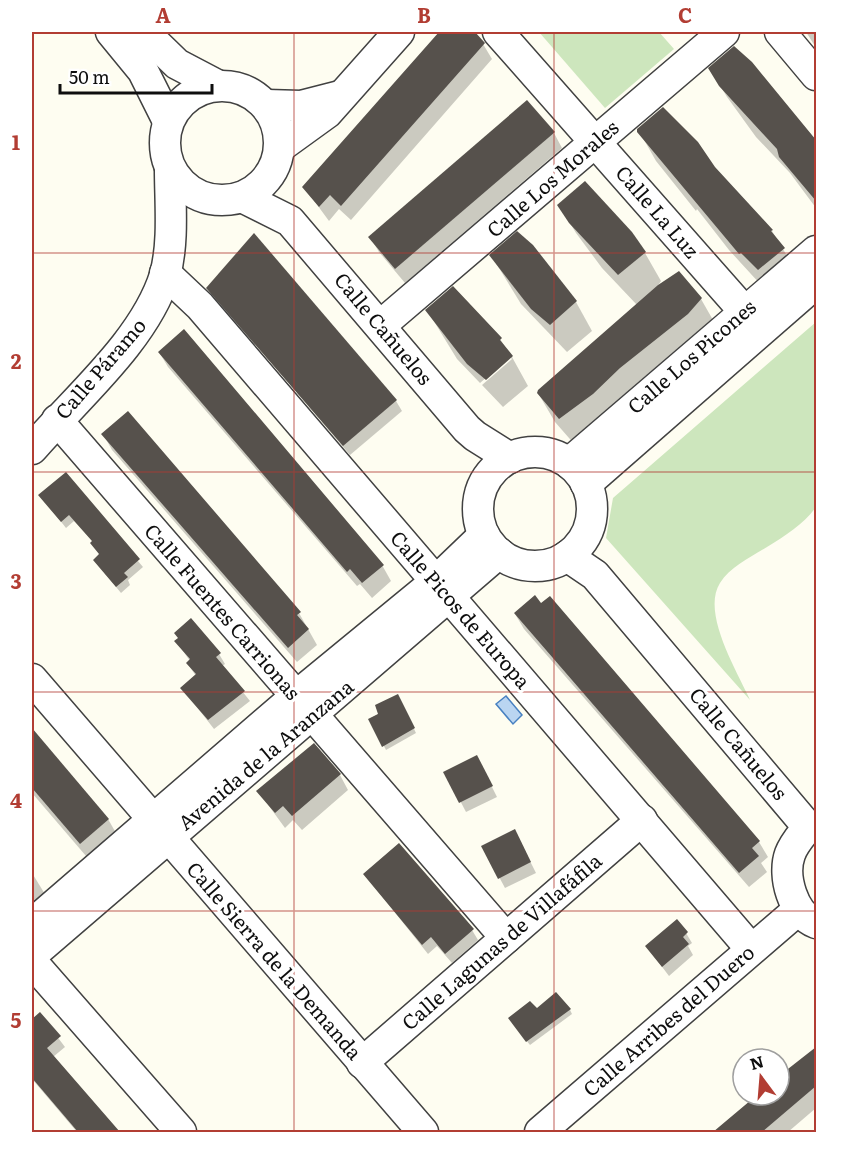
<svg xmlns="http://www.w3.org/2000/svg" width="848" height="1164" font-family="Literata,serif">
  <rect width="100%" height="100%" fill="#fefdf1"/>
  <!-- green -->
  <g fill="#cde6bd">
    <path d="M539,32h120l15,17 -69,59z"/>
    <path d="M816,322v185c-13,18 -30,28 -49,40 -16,10 -37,20 -47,36 -19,30 17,88 30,117l-144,-162 7,-40z"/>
  </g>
  <!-- water -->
  <path fill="#bad5f1" stroke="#4881c1" stroke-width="1.5" d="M506,696l16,19 -9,9 -17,-20z"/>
  <!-- shadow -->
  <g fill="#0003">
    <path d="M441,32h19l8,7 15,5 9,15 -141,161 -12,-11 -10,12 -25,-34z"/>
    <path d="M806,32h10v15l-3,-4z"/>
    <path d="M710,69l75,36 31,35v68l-26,-35 -34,-36 -29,-40z"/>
    <path d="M639,131l75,36 58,64 28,46 -27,21 -44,-48 -32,-41 -1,2 -40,-50z"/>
    <path d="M554,133l8,15 -157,135 -26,-31 -9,-15z"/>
    <path d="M559,205l86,48 16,28 -4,6 44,12 16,28 -141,119 -21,-24 -17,-29 99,-88 -35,-37 -26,-35z"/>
    <path d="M532,246l44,56 16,29 -25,21 -46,-48 -30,-49z"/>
    <path d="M208,288l188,113 6,10 -52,44z"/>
    <path d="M427,310l73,29 12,18 16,29 -25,21 -21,-22 30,-26 -2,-2 -30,26 -23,-24z"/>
    <path d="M159,352l223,213 9,16 -19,17 -12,-14 -3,2 -189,-219z"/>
    <path d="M103,434l196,179 18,32 -20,17 -185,-212z"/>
    <path d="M65,474l78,93 -15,13 2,5 -9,8 -27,-33 6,-5 -7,-13 -19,-21 -8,7 -26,-33z"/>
    <path d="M515,614l244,228 9,15 -7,6 6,9 -18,15 -225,-258z"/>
    <path d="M176,641l43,13 6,10 -3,2 28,35 -36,28 -32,-41 14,-12 -9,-13 3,-2z"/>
    <path d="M400,700l16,33 -30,17 -16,-31z"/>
    <path d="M32,730l76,89 12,21 -28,23 -60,-70z"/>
    <path d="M482,767l15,30 -31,15 -21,-40z"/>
    <path d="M340,775l8,15 -46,40 -9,-10 -8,8 -27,-37z"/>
    <path d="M520,841l16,32 -31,15 -22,-41z"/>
    <path d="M32,873l16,26 -16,14z"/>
    <path d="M365,875l107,55 6,10 -26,23 -15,-17 -9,8z"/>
    <path d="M686,933l6,10 -4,3 5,9 -24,21 -22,-29z"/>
    <path d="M536,1010h34l2,4 -42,31 -18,-22z"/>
    <path d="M40,1014l25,33 -12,10 64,75h-40l-45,-53v-58z"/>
    <path d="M813,1051l3,4v53l-28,24h-71l45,-37h17v-15z"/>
  </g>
  <!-- building -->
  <g fill="#56514c">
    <path d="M439,32h36l10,11 -144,163 -11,-11 -11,12 -17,-20z"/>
    <path d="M734,46l18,16 64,78v61l-37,-44 -2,-8 -58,-63 -11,-18z"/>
    <path d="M527,100l28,32 -160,137 -27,-32z"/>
    <path d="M663,107l35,35 17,25 58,63 -2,1 14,17 -27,22 -17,-17 -2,1 -102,-122v-3z"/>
    <path d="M585,181l47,51 14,20 -28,23 -49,-52 -12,-18z"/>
    <path d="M517,231l16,14 44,56 -27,24 -19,-16 -42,-54z"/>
    <path d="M254,233l143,167 -54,46 -137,-158z"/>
    <path d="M679,271l23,27 -14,16 -68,54 -27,26 -34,25 -22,-26 1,-3 120,-105z"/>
    <path d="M453,286l49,52 -2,2 13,16 -27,24 -19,-16 -42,-54z"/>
    <path d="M184,329l200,236 -22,18 -12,-14 -3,3 -189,-220z"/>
    <path d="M128,411l173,201 -4,3 12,14 -21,19 -187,-214z"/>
    <path d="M66,472l74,87 -16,14 4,4 -12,10 -23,-27 6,-6 -9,-11 2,-2 -23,-26 -8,7 -23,-27z"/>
    <path d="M535,595l6,8 9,-7 210,245 -8,7 7,8 -20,17 -225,-260z"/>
    <path d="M191,618l30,35 -5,4 29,34 -37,29 -28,-32 16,-14 -10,-11 4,-4 -16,-18 4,-3 -4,-5z"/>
    <path d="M398,694l17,34 -33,19 -14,-28 10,-5 -3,-9z"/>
    <path d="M32,728l77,91 -29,25 -48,-56z"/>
    <path d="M314,743l27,31 -49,42 -9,-10 -8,7 -19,-22z"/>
    <path d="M477,755l16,31 -34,17 -16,-31z"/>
    <path d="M515,829l16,33 -33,17 -17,-33z"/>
    <path d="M399,843l75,86 -29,25 -14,-17 -9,8 -59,-71z"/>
    <path d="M677,919l11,13 -5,5 6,7 -27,23 -17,-21z"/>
    <path d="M556,992l15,17 -45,33 -18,-24 22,-17 7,7z"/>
    <path d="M40,1012l21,24 -14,12 73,84h-42l-46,-54v-59z"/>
    <path d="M816,1047v39l-54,46h-49l44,-37h22v-19z"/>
  </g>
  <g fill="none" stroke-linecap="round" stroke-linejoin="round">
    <defs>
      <g id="minor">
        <path d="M111,32l32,39 25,50"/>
        <path d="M144,32l33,32 40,21"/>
        <path d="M498,32l246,279"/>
        <path d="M780,32l36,43"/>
        <circle cx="222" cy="143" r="57"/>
        <path d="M267,105l34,1 39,-10"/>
        <path d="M280,147l47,-34 72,-81"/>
        <path d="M242,197l48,24 177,208 8,7 35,22"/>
        <path d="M165,273l35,33 551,643"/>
        <path d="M381,325l343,-293"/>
        <path d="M57,420l449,518"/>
        <path d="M32,449c44,-51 113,-109 133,-174 9,-33 5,-72 5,-106"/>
        <circle cx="535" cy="509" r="57"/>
        <path d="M569,463l247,-212"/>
        <path d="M586,484l230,-201"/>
        <path d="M567,556l28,19 213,252c-7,9 -14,16 -18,27 -8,22 3,61 26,69"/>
        <path d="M32,679l391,453"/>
        <path d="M32,924l263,-227 140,-115 49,-47"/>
        <path d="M32,955l467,-402"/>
        <path d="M32,962l149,170"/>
        <path d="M362,1063l280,-243"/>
        <path d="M540,1132l258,-222"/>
      </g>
    </defs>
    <!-- minor casing -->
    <use href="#minor" stroke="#414141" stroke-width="33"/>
    <!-- minor -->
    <use href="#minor" stroke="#fff" stroke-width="30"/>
  </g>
  <!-- grid -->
  <path fill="none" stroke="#b23d33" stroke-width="1.5" stroke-opacity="0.55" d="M294,32v1100M554,32v1100M32,253h784M32,472h784M32,692h784M32,911h784"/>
  <g text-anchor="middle" stroke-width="6" stroke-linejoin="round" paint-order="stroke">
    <!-- street labels -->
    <g font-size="20" fill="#0e0e0e" stroke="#fff">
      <text transform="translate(553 179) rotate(-41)" y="7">Calle Los Morales</text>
      <text transform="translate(657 212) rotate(49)" y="7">Calle La Luz</text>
      <text transform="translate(383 329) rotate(50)" y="7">Calle Cañuelos</text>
      <text transform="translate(692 357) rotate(-41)" y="7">Calle Los Picones</text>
      <text transform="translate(101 369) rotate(-49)" y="7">Calle Páramo</text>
      <text transform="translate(460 610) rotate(49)" y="7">Calle Picos de Europa</text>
      <text transform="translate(222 612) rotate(49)" y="7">Calle Fuentes Carrionas</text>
      <text transform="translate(738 744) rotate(50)" y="7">Calle Cañuelos</text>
      <text transform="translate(266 755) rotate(-40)" y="7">Avenida de la Aranzana</text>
      <text transform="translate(502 942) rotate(-41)" y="7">Calle Lagunas de Villafáfila</text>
      <text transform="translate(274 961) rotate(49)" y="7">Calle Sierra de la Demanda</text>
      <text transform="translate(669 1021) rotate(-41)" y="7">Calle Arribes del Duero</text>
    </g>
  </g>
  <!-- border -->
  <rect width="848" height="1164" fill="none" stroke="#ffffff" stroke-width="66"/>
  <!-- north arrow -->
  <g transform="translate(761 1077) rotate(344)"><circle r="28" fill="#ffffff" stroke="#9f9f9f" stroke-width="1.5"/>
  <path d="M0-4.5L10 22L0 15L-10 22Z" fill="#b23d33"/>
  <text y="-9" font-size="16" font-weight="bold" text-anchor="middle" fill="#0e0e0e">N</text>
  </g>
  <!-- scale -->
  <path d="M60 84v9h152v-9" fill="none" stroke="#0e0e0e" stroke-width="3"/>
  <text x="69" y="84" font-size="18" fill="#0e0e0e" stroke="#ffffff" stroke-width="4.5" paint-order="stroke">50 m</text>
  <rect x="33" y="33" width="782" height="1098" fill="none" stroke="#b23d33" stroke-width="2"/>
  <g font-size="20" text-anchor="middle" font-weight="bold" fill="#b23d33">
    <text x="163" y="23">A</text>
    <text x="424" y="23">B</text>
    <text x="685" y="23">C</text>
    <text x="16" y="150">1</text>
    <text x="16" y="369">2</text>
    <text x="16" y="589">3</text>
    <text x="16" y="808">4</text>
    <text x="16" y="1028">5</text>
  </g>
</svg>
